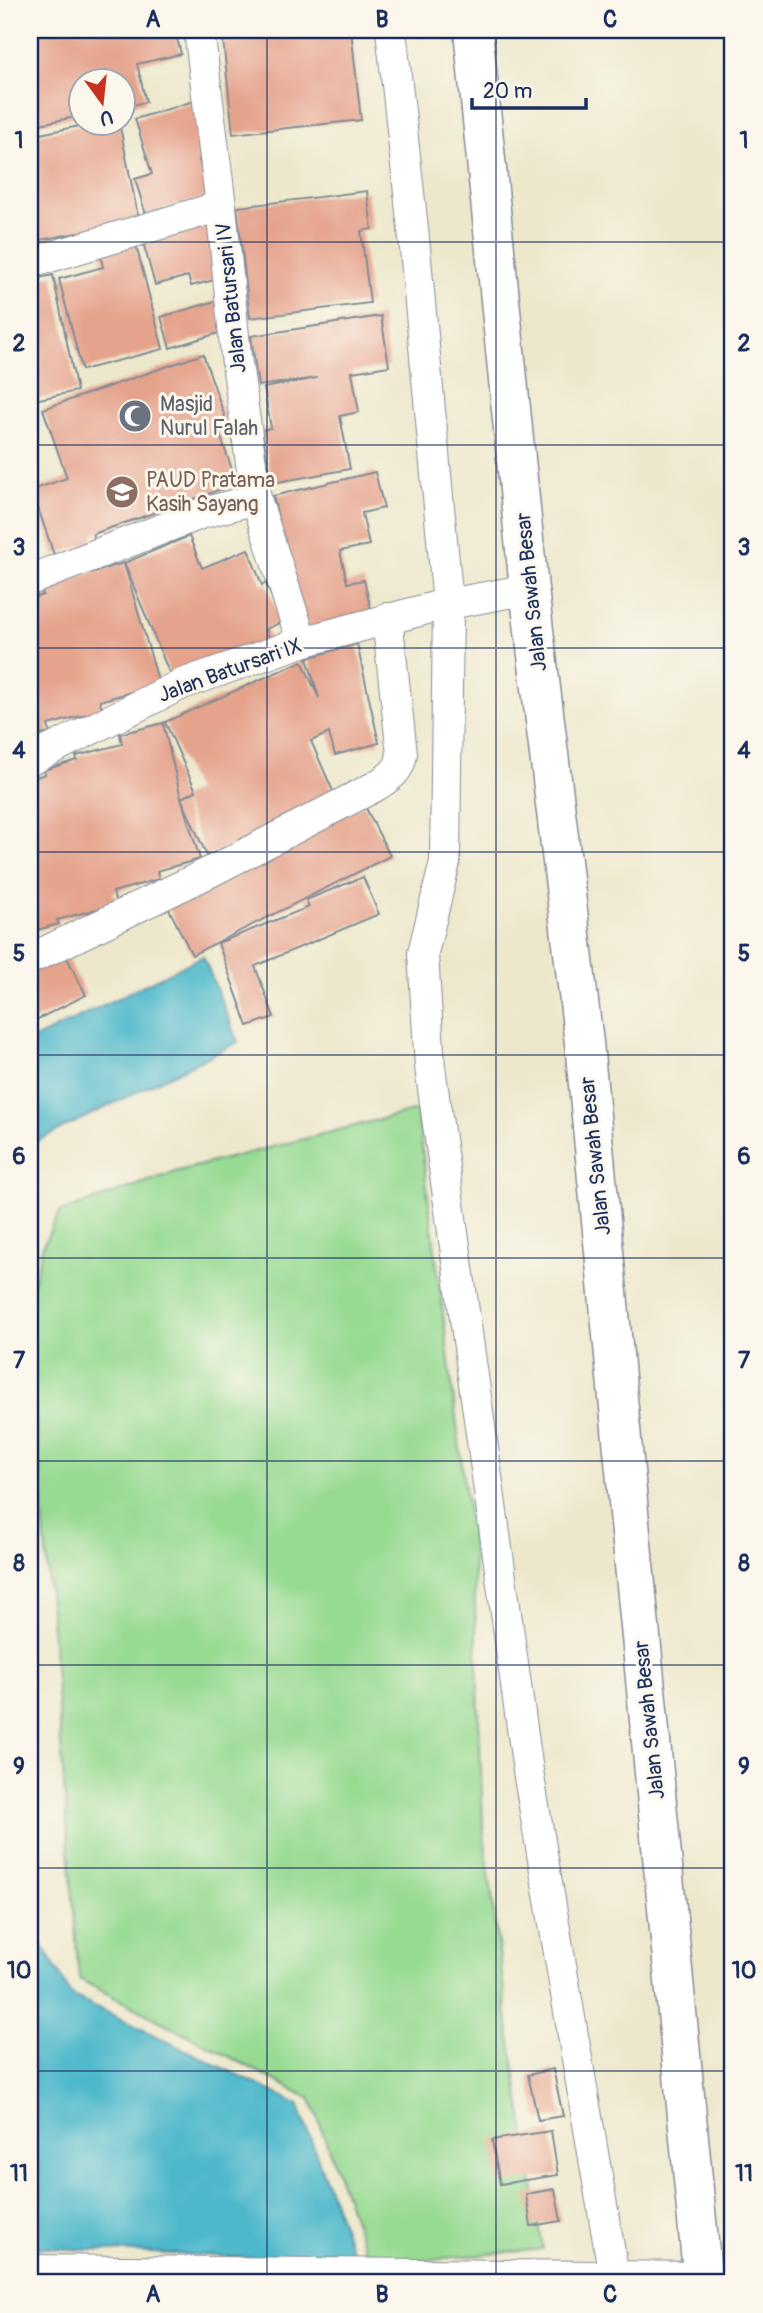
<svg xmlns="http://www.w3.org/2000/svg" width="763" height="2313" font-family="Pangolin,sans-serif">
  <rect width="100%" height="100%" fill="#fbf7ec"/>
  <filter id="ink" filterUnits="userSpaceOnUse"><feTurbulence type="fractalNoise" baseFrequency=".0143" numOctaves="2"/><feDisplacementMap in="SourceGraphic" scale="14" xChannelSelector="R" yChannelSelector="G"/><feConvolveMatrix kernelMatrix="1 2 1 2 8 2 1 2 1" color-interpolation-filters="sRGB"/></filter>
  <filter id="wash" filterUnits="userSpaceOnUse"><feTurbulence type="fractalNoise" baseFrequency=".00686" numOctaves="4" result="noise"/><feDisplacementMap in="SourceGraphic" scale="28" xChannelSelector="R" yChannelSelector="G"/><feGaussianBlur stdDeviation="1.57" result="paint"/><feColorMatrix in="noise" values="0 0 0 0 0 0 0 0 0 0 0 0 0 0 0 0 0 1.4 0 .05"/><feComposite in="paint" operator="in"/></filter>
  <g filter="url(#wash)">
    <rect width="100%" height="100%" fill="#ede8cc"/>
    <!-- green -->
    <path fill="#97da92" stroke="#598478" stroke-width="2" d="M417,1110l56,441 10,275 26,206 34,217 -173,16 -59,-166 -232,-120 -43,-557 -6,-52v-74l13,-51 17,-33 118,-41z"/>
    <!-- water -->
    <g fill="#4db8ca" stroke="#347494" stroke-width="2">
      <path d="M203,956l35,86 -203,100 -5,7v-108z"/>
      <path d="M30,1909l13,37 28,49 227,109 58,159 -326,-16z"/>
    </g>
    <g id="blocks">
      <!-- building -->
      <g fill="#e5a38c">
        <path d="M38,30h137l6,24 -44,10 9,38 -24,5v-27h-42v36l-50,10v-94z"/>
        <path d="M222,30h129l10,90 -128,14z"/>
        <path d="M197,100l17,55 -15,5 11,36 -64,19 -11,-36 17,-5 -17,-55z"/>
        <path d="M99,122h20l20,99 -109,21v-97l7,-2 -2,-8z"/>
        <path d="M367,191l5,38 -11,2 9,72 -120,15 -13,-111z"/>
        <path d="M211,223l15,54 -35,9 -3,-10 -33,9 -12,-43z"/>
        <path d="M135,241l28,108 -81,21 -23,-91 44,-12 -3,-16z"/>
        <path d="M53,275l24,116 -47,10v-121z"/>
        <path d="M216,301l9,30 -55,17 -9,-31z"/>
        <path d="M381,316l8,50 -37,6 7,40 -19,4 10,53 -78,14 -10,-53 9,-2 -7,-40 53,-10 -59,8 -7,-50z"/>
        <path d="M203,354l24,69 -10,3 20,58 -144,50 2,7 -41,14 -22,-65 35,-12 -24,-69z"/>
        <path d="M375,472l9,36 -22,5 7,32 -29,6 7,32 17,-3 8,35 -68,15 -31,-134z"/>
        <path d="M189,536l13,32 46,-19 14,36 4,-2 16,39 -16,7 5,13 -98,40 -49,-119z"/>
        <path d="M124,563l35,121 -59,17 2,9 -54,15 2,8 -20,5v-139l13,-4 -2,-7z"/>
        <path d="M357,644l22,99 -44,12 -6,-22 -18,8 25,57 -129,58 -26,-58 19,61 -43,12 2,8 -46,13 3,12 -59,16 2,4 -29,8v-153l15,-5 -1,-4 33,-10 -1,-4 46,-12 -2,-10 43,-11 18,75 15,-7 -31,-69 137,-61 17,37 -12,-40z"/>
        <path d="M364,804l26,52 -198,99 -26,-52z"/>
        <path d="M363,877l16,37 -124,52 19,51 -26,9 -30,-83 91,-36 -3,-7z"/>
        <path d="M65,954l21,41 -56,28v-51z"/>
        <path d="M553,2069l10,47 -25,4 -10,-45z"/>
        <path d="M551,2131l7,44 -58,9 -8,-44z"/>
        <path d="M555,2189l6,32 -30,5 -5,-32z"/>
      </g>
    </g>
  </g>
  <g filter="url(#ink)">
    <use href="#blocks" fill-opacity="0" stroke="#848c95" stroke-width="2"/>
    <g fill="none" stroke-linecap="round" stroke-linejoin="round">
      <defs>
        <g id="minor">
          <path d="M199,30l22,176 15,150 20,143 46,143"/>
          <path d="M391,30l23,208 34,366 -3,258 -22,91 7,114 98,704 86,505 -2,7"/>
          <path d="M30,263l191,-57"/>
          <path d="M30,580l173,-67 53,-14"/>
          <path d="M30,760l152,-76 120,-42 136,-36 91,-17"/>
          <path d="M30,959l182,-88 164,-85c14,-9 24,-15 26,-32l-15,-136"/>
          <path d="M30,2270l673,7"/>
        </g>
        <path id="tertiary" d="M473,30l56,559 55,454 119,1240"/>
      </defs>
      <!-- minor casing -->
      <use href="#minor" stroke="#848c95" stroke-width="32"/>
      <!-- tertiary casing -->
      <use href="#tertiary" stroke="#848c95" stroke-width="41"/>
      <!-- minor -->
      <use href="#minor" stroke="#fff" stroke-width="30"/>
      <!-- tertiary -->
      <use href="#tertiary" stroke="#fff" stroke-width="38"/>
    </g>
  </g>
  <!-- grid -->
  <path fill="none" stroke="#1b2f5e" stroke-width="2" stroke-opacity="0.55" d="M267,30v2253M496,30v2253M30,242h703M30,445h703M30,648h703M30,852h703M30,1055h703M30,1258h703M30,1461h703M30,1665h703M30,1868h703M30,2071h703"/>
  <!-- icons -->
  <defs>
    <symbol id="mosque-disc" viewBox="-11 -11 22 22"><circle r="9.5" fill="#6b7280" stroke="#fbf7ec"/><path d="M3.5-4.9A6 6 0 1 0 3.5 4.9A5 5 0 1 1 3.5-4.9Z" fill="#fff"/></symbol>
    <symbol id="school-disc" viewBox="-11 -11 22 22"><circle r="9.5" fill="#8d6e63" stroke="#fbf7ec"/><path d="M0-5L7-2L0 1L-7-2ZM-4 1L0 2.5L4 1V4Q0 6-4 4Z" fill="#fff"/></symbol>
  </defs>
  <g fill-rule="evenodd">
    <use href="#mosque-disc" x="116" y="397" width="38" height="38"/>
    <use href="#school-disc" x="103" y="473" width="38" height="38"/>
  </g>
  <g text-anchor="middle" stroke-width="6" stroke-linejoin="round" paint-order="stroke">
    <!-- street labels -->
    <g font-size="21" fill="#1b2f5e" stroke="#fbf7ec">
      <text transform="translate(231 298) rotate(-96)" y="7">Jalan Batursari IV</text>
      <text transform="translate(531 592) rotate(-96)" y="7">Jalan Sawah Besar</text>
      <text transform="translate(230 670) rotate(-20)" y="7">Jalan Batursari IX</text>
      <text transform="translate(595 1156) rotate(-96)" y="7">Jalan Sawah Besar</text>
      <text transform="translate(649 1720) rotate(-96)" y="7">Jalan Sawah Besar</text>
    </g>
    <!-- worship labels -->
    <g font-size="21" fill="#5b616d" stroke="#fbf7ec" text-anchor="start">
      <text x="160" y="411">Masjid<tspan x="160" dy="24">Nurul Falah</tspan></text>
    </g>
    <!-- education labels -->
    <g font-size="21" fill="#785e54" stroke="#fbf7ec" text-anchor="start">
      <text x="146" y="487">PAUD Pratama<tspan x="146" dy="24">Kasih Sayang</tspan></text>
    </g>
  </g>
  <!-- margin -->
  <rect width="763" height="2313" fill="none" stroke="#fbf7ec" stroke-width="77"/>
  <!-- north arrow -->
  <g transform="translate(102 102) rotate(165)"><circle r="33" fill="#fbf7ec" stroke="#a1a7b3" stroke-width="2"/>
  <path d="M0-5L12 26L0 18L-12 26Z" fill="#c8321e"/>
  <text y="-10" font-size="19" font-weight="bold" text-anchor="middle" fill="#1b2f5e">U</text>
  </g>
  <!-- scale -->
  <path d="M472 98v10h114v-10" fill="none" stroke="#1b2f5e" stroke-width="3.5"/>
  <text x="483" y="98" font-size="21" fill="#1b2f5e" stroke="#fbf7ec" stroke-width="5" paint-order="stroke">20 m</text>
  <rect x="38" y="38" width="686" height="2236" fill="none" stroke="#1b2f5e" stroke-width="2.5"/>
  <g font-size="23" text-anchor="middle" font-weight="bold" fill="#1b2f5e">
    <text x="153" y="27">A</text>
    <text x="382" y="27">B</text>
    <text x="610" y="27">C</text>
    <text x="19" y="148">1</text>
    <text x="744" y="148">1</text>
    <text x="19" y="351">2</text>
    <text x="744" y="351">2</text>
    <text x="19" y="555">3</text>
    <text x="744" y="555">3</text>
    <text x="19" y="758">4</text>
    <text x="744" y="758">4</text>
    <text x="19" y="961">5</text>
    <text x="744" y="961">5</text>
    <text x="19" y="1164">6</text>
    <text x="744" y="1164">6</text>
    <text x="19" y="1368">7</text>
    <text x="744" y="1368">7</text>
    <text x="19" y="1571">8</text>
    <text x="744" y="1571">8</text>
    <text x="19" y="1774">9</text>
    <text x="744" y="1774">9</text>
    <text x="19" y="1978">10</text>
    <text x="744" y="1978">10</text>
    <text x="19" y="2181">11</text>
    <text x="744" y="2181">11</text>
    <text x="153" y="2302">A</text>
    <text x="382" y="2302">B</text>
    <text x="610" y="2302">C</text>
  </g>
</svg>
